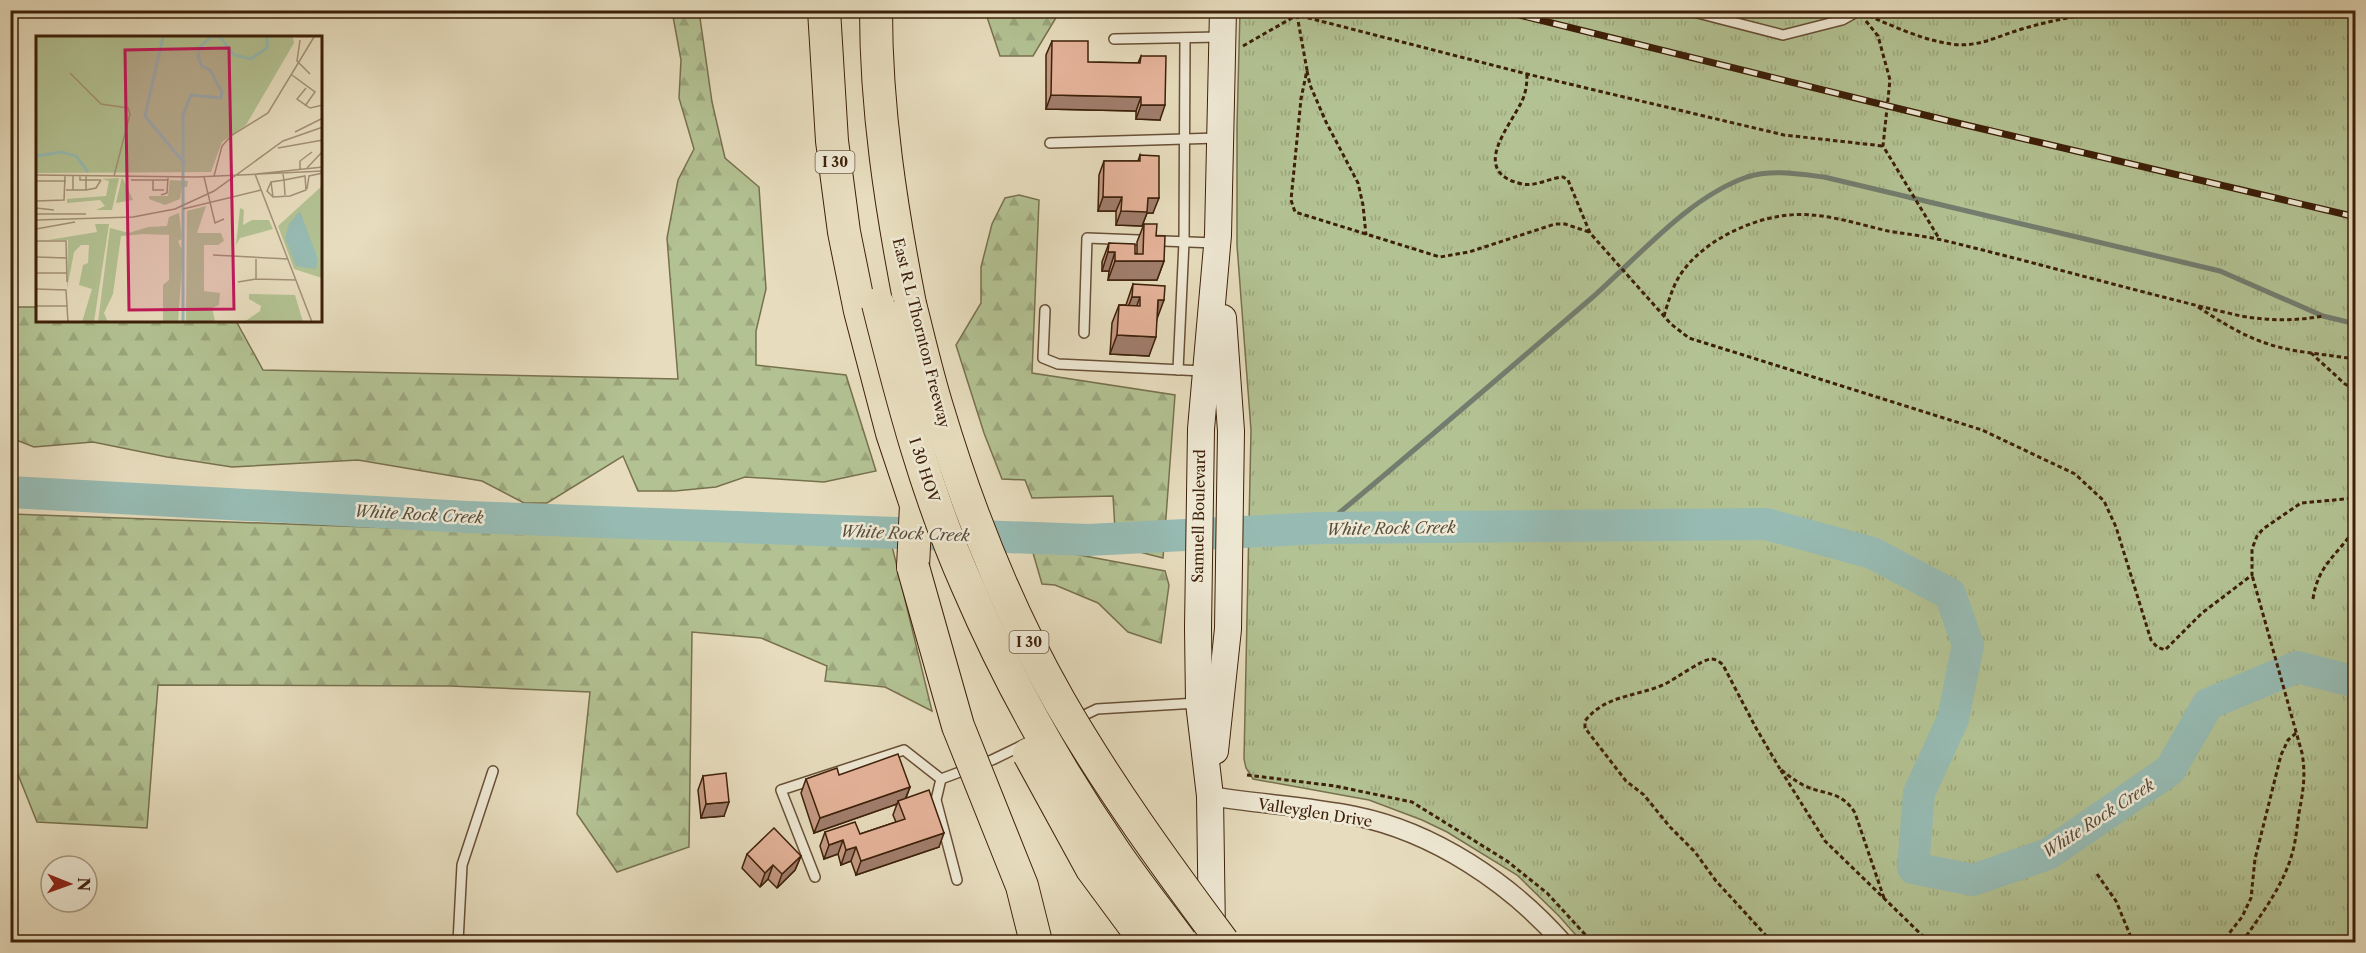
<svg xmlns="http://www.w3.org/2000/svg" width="2366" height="953" font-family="'Libre Caslon Text',serif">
  <defs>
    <pattern id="grass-tufts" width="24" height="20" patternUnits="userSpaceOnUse" patternTransform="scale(1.5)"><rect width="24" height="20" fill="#b3c293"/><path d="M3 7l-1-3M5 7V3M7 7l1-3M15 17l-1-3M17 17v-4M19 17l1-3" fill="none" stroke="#9ba67d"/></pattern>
    <pattern id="forest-firs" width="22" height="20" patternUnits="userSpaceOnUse" patternTransform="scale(1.5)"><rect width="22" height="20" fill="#b3c293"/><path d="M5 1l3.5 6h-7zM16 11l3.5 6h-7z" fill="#9ba67d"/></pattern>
  </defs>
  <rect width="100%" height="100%" fill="#e7ddbe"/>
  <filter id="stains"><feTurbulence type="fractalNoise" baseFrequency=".00333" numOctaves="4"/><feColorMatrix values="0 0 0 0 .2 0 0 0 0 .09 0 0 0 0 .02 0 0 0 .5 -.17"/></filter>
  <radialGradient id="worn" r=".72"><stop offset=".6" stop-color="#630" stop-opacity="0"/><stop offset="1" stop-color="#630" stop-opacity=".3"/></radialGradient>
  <!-- grass -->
  <path fill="url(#grass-tufts)" stroke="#78714e" stroke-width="1.5" d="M1240,11h1115v931h-773l-23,-26 -42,-41 -70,-43 -25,-12 -53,-20 -116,-21 -7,-11 -2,-9 7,-329 -14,-185v-119z"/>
  <!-- forest -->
  <g fill="url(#forest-firs)" stroke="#78714e" stroke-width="1.5">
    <path d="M672,11h27l13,91 13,56 34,29 7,102 -10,42v34l90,10 30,96 -52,11 -79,-5 -29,10 -41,4h-37l-15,-35 -76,47h-23l-42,-22 -124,-21 -126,7 -65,-10 -74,-15 -59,5 -23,-9v-131h26l1,14h198l27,49 415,9 -11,-141 11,-58 16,-31 -15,-51 2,-38z"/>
    <path d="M985,11h75l-27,45h-33z"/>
    <path d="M1019,195l20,5 -7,173 143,22 -12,163 -47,-12 -3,-50 -81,2 -7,-18 -23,-1 -18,-46 -28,-88 25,-42v-36l11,-43 13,-26z"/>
    <path d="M11,514l881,32 40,165 -47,-24 -60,-6 2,-15 -66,-28 -69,-6 -3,215 -72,25 -40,-58 13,-122 -140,-6 -292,-1 -11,143 -110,-6 -26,-65z"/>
    <path d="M1031,546l134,25 4,14 -8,58 -33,-11 -30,-29 -43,-18 -13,-1z"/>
  </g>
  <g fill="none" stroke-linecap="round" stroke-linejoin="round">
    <!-- stream -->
    <path stroke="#737d6f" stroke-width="5" d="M1321,528c92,-76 182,-154 273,-232 45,-40 95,-99 153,-119 25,-8 52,-3 77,0l396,94 103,45 33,8"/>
    <!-- river -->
    <path stroke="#97bbb3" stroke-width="32" d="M10,492l457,25 621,23 233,-12 445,-4 106,29 78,41 18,51 -15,74 -34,74 -6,75 60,12 75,-26 122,-84 38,-66 89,-37 59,15"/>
    <defs>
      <g id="service">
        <path d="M1686,10l97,25 59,-15 18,-10"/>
        <path d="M1114,39l106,-2"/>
        <path d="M1050,143l168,-5"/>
        <path d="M1045,310l-2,48 15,6 145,7"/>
        <path d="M1084,333l3,-95 128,5"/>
        <path d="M1178,370l6,-128 1,-204"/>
        <path d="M1045,734l52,-25 100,-6"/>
        <path d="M941,779l-5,21 21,80"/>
        <path d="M815,877l-34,-87 123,-40 37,29 51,-19 33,-16"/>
        <path d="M458,942l4,-77 31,-94"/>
      </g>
      <path id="minor" d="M1210,796c48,8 97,10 145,20 79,16 155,67 207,126"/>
      <g id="secondary">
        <path d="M1215,751l13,-122 3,-198 -8,-113"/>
        <path d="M1212,933l-2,-137 -11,-93 -1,-75 3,-199 17,-194 5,-225"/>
      </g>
      <g id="motorway">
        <path d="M824,10l8,131 12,91 16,79 32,122 24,72 -3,62"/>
        <path d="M876,10c0,100 15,197 34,294"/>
      </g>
    </defs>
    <!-- service casing -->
    <use href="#service" stroke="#684f36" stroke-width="12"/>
    <!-- minor casing -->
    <use href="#minor" stroke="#684f36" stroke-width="21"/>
    <!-- secondary casing -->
    <use href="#secondary" stroke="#3d2009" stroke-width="28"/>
    <!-- motorway casing -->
    <use href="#motorway" stroke="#3d2009" stroke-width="34"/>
    <!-- path -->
    <g stroke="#3d2009" stroke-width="3" stroke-dasharray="4.5 3" stroke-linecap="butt">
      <path d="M1869,16c26,11 54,24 82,28 27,4 47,-8 71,-15 30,-9 60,-14 90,-19"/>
      <path d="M1866,21l12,15 12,44 -7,66 57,94"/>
      <path d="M1243,46l54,-31 1,-5"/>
      <path d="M1307,71l3,14 16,37 32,61 5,22 3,30"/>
      <path d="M1527,74c0,10 -1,18 -5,27 -13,27 -53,71 0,83 12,3 28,-6 41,-7l5,3 22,53 81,91 18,14 293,92 93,44 29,27 12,26 35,113 6,7 8,3 37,-37 50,-38v-26l5,-13 6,-7 38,-26 55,-5"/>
      <path d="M1589,232l-24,-8h-10l-86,28 -29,5 -145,-45 -4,-12 10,-101 6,-29 -10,-55 230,59 257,61 99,11"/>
      <path d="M2198,307c40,26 64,40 113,46"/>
      <path d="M1664,316c3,-11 7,-23 12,-34 19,-36 66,-60 105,-66 36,-6 72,7 107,15 18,3 36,5 54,9 100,24 199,53 299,76 28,5 55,5 82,0"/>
      <path d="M2356,359l-45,-6 34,31 11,6"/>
      <path d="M2313,599c5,-35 25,-44 43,-72"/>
      <path d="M1247,775l88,11 77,16 95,59 40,32 45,49"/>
      <path d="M2097,874l19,27 17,41"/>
      <path d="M1884,898l-29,-85c-13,-22 -30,-18 -50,-27 -10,-5 -17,-11 -25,-17l45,72 104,101"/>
      <path d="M1772,942l-56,-61 -21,-29 -25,-25 -26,-32 -18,-14 -41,-53v-7c21,-27 52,-24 80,-37 12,-6 36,-24 46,-25 5,0 9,3 12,6l33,63 24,41"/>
      <path d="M2218,942l9,-6 15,-19 9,-19 4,-39 26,-104 7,-15 8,-7"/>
      <path d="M2242,942c19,-27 41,-56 50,-88 4,-13 5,-28 7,-41 4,-21 7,-38 3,-60l-50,-178"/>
    </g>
    <!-- service -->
    <use href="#service" stroke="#efe9d5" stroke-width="9"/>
    <!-- minor -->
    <use href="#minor" stroke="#efe9d5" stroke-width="18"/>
    <!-- secondary -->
    <use href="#secondary" stroke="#efe9d5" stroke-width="26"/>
    <!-- motorway -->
    <use href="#motorway" stroke="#e7ddbe" stroke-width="32"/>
    <defs>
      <path id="rail" d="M1499,10l450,111 407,96"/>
    </defs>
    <!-- rail casing -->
    <use href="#rail" stroke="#3d2009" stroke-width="7"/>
    <!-- rail -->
    <use href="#rail" stroke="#efe9d5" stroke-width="4.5" stroke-dasharray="14" stroke-linecap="butt"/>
    <defs>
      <g id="motorway-bridge">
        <path d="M878,304c24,96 49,191 89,281 40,93 90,183 147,266 21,31 45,61 67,91"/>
        <path d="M910,304c9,35 17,71 28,106 30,100 70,201 122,292 49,85 105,162 163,240"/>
        <path d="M913,567l45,159 64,160 14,56"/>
        <path d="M1029,754l63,115 54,73"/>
      </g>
    </defs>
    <!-- motorway-bridge casing -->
    <use href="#motorway-bridge" stroke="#3d2009" stroke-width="34" stroke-linecap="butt"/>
    <!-- motorway-bridge -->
    <use href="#motorway-bridge" stroke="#e7ddbe" stroke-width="32"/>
  </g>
  <!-- wall -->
  <g fill="#c59a84" stroke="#3d2009" stroke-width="1.5">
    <path d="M1052,41l36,21 50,1 3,-7 19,64 -24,-1v-8l-90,-2v-54z"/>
    <path d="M1140,155l13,58h-6l-5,13 -26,-1v-14h-18l1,-36 5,-14h34z"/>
    <path d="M1144,224l12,12 8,25 -7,19h-49l1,-9h-7v-9l7,-19 28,11v-12z"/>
    <path d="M1133,284l24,35 -8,37 -39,-2 2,-31 7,-18h7z"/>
    <path d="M839,775l71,12 -4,11 33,49 -83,28 -5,-14 -10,4 -3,-11 -14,5 -4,-13 5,-14 35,2 36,-12 -3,-7 4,-11 -83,29 -13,-40 5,-14z"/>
    <path d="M703,776l21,40 -23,2 -3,-28z"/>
    <path d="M747,854l54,2 -6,14 -18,18 -9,-9 -8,8 -18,-19z"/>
  </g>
  <!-- shaded-wall -->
  <g fill="#a07d6c" stroke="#3d2009" stroke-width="1.5">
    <path d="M1051,95l90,2 -5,14 -90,-2z"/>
    <path d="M1141,105h24l-5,15 -24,-1z"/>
    <path d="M1103,197h19l-6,14h-18z"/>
    <path d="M1148,198h11l-6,15h-6l-5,13 -26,-1 5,-14z"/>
    <path d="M1108,252h7l-6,19h-7z"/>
    <path d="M1115,261h49l-7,19h-49z"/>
    <path d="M1132,297h8l-7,19 -8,-1z"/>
    <path d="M1158,300h6l-7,19z"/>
    <path d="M1117,335l39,2 -7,19 -39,-2z"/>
    <path d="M910,787l-6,15 -6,-1 -1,3 -83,29 6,-15z"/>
    <path d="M729,802l-5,14 -23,2 5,-14z"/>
    <path d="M944,833l-5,14 -83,28 5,-14z"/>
    <path d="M843,840l-5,14 -14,5 5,-14z"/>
    <path d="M856,847l-5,14 -10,4 5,-15z"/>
    <path d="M801,856l-6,14 -18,18 5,-14z"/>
    <path d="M773,865l-5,14 -8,8 5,-14z"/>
  </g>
  <!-- building -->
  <g fill="#e5b39a" stroke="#3d2009" stroke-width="1.5">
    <path d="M1052,41h36v21l52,1 1,-7h25l-1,49h-24v-8l-90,-2z"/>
    <path d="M1140,155l19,1v42h-11l-1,14 -26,-1 1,-14h-19l1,-36h36z"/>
    <path d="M1144,224h13l-1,12h9l-1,25h-49v-9h-7l1,-9 26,1v10h8z"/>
    <path d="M1133,284l32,2 -1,14h-6l-2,37 -39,-2 2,-30 21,1v-9h-8z"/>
    <path d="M898,754l12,33 -90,31 -14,-39 31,-11 2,7z"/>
    <path d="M726,773l3,29 -23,2 -3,-28z"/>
    <path d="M929,790l15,43 -83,28 -5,-14 -10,3 -3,-10 -14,5 -4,-13 30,-10 5,12 45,-15 -7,-18z"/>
    <path d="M774,828l27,28 -19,18 -9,-9 -8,8 -18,-19z"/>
  </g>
  <g text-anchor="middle" stroke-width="5" stroke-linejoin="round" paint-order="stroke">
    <!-- shield labels -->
    <g fill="#efe9d5" stroke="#725c46" stroke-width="1.5">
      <rect x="815.5" y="151" width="39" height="22" rx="4.5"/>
      <rect x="1009.5" y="631" width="39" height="22" rx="4.5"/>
    </g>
    <g font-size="14" font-weight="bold" fill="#3d2009">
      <text x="835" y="167">I 30</text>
      <text x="1029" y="647">I 30</text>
    </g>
    <!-- street labels -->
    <g font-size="15" fill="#3d2009" stroke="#efe9d5">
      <text transform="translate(921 333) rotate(76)" y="5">East R L Thornton Freeway</text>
      <text transform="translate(924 470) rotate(72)" y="5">I 30 HOV</text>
      <text transform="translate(1199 516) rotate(-89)" y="5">Samuell Boulevard</text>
      <text transform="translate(1315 813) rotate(9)" y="5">Valleyglen Drive</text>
    </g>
    <!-- water labels -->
    <g font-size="16" font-style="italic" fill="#584e3c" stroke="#efe9d5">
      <text transform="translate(419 514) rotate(3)" y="6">White Rock Creek</text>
      <text transform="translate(1391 528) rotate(-1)" y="6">White Rock Creek</text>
      <text transform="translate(905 533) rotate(2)" y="6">White Rock Creek</text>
      <text transform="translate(2098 818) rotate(-33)" y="6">White Rock Creek</text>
    </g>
  </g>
  <!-- overview -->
  <g transform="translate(36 36)">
    <rect width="286" height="286" fill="#e7ddbe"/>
    <path d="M0,1h257l1,6 -48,82 -24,17 -11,30 -175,1z" fill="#b3c293"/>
    <path d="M86,141l11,23 -17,3zM83,142l-7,32h-16l9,-4 -5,-6 -33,3v-4l39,-3 3,-15 -7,-2zM134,144l18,1 -1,6h-5l-2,12 -15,6 -16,-6v-3h19zM170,170l-9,27h24l3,8 -6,4h-14v46l16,2 -1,12 -7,3 3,13 -29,1 1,-111zM204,172l4,2 -1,15 9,-5h17l4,9 -33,9 -4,7zM143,177l3,26 -4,2 5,11 -5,70h-15v-37l6,-5v-45l-25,-1 -23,2 -8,58 -9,19 4,9h-10l12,-94 19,5 19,-6 19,-1 2,-9zM59,188h14l-15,98h-12l10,-33 -13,-4 4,-20 5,-2 1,-18h-8l-7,7 -7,37 1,-49h-20l49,-8zM213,258l46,1 8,27h-59l16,-11 1,-5 -12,-7z" fill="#b3c293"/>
    <path d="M286,150v92l-28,-9 -16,-43z" fill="#b3c293"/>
    <path d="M264,175l18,48 -2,10 -20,-3 -11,-28 4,-14z" fill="#97bbb3"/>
    <path fill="none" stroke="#97bbb3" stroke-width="3" d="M127,1l-18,79 40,48M0,120l26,-4 14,4 12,16M147,286v-207l8,-20 30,3 1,-6 -12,-22 -8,-4 -4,-10 2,-9 11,-10h9l14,18 17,4 16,-11v-11"/>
    <path fill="none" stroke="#a39176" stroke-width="1.5" d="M264,4l-3,21 13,13M34,37l31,31 27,4 2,6 -16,62M256,39l23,17 -10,14M270,52l-9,11 13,9 13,-3M259,96l28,-14M242,112l45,-8M271,132l16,-17M264,133v-8l12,-9M219,138l57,148M220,138l67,-7M247,138l1,6 21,-4 1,14 -16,6 -17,1 -2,-15 13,-2 1,15M0,139l160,2 127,-6M44,140v4h21M178,140l8,-30 10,-11 36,-22 46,-76M168,141l11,46 9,-4M95,144h37M117,144v10h11M0,145h30M235,146l-4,9 6,6M271,153l2,-13 14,-3M30,154h7v-14M37,154h13v-14M50,154l10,-2 5,-8M125,159l6,-2 1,-15M0,165l28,-1 1,-24M0,172l18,2M147,173l78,-19M0,178h50M0,184l97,-3 42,-8 39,-18 69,-50 40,-14M0,193l39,-7M0,205h30l1,41M177,219l75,4M0,221l31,1M220,223v20l40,1M0,237h31M202,246l18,-3M0,253l30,1 2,32M0,270h32"/>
    <path fill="#c2185b" fill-opacity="0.15" stroke="#c2185b" stroke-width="3" d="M193,12l5,261 -105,1 -4,-260z"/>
    <rect width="286" height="286" fill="none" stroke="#3d2009" stroke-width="3"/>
  </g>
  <!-- margin -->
  <rect width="2366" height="953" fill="none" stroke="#e7ddbe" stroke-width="36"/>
  <rect x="12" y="12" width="2342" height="929" fill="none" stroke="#3d2009" stroke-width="3"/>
  <rect x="18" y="18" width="2330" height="917" fill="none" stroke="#3d2009" stroke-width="1.5"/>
  <!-- north arrow -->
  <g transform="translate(69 884) rotate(91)"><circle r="28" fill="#efe9d5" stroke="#a89983" stroke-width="1.5"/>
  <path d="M0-4.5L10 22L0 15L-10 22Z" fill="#8f2418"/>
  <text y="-9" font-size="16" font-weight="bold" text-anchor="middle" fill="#3d2009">N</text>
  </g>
  <rect width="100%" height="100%" filter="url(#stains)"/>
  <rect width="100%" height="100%" fill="url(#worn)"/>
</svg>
